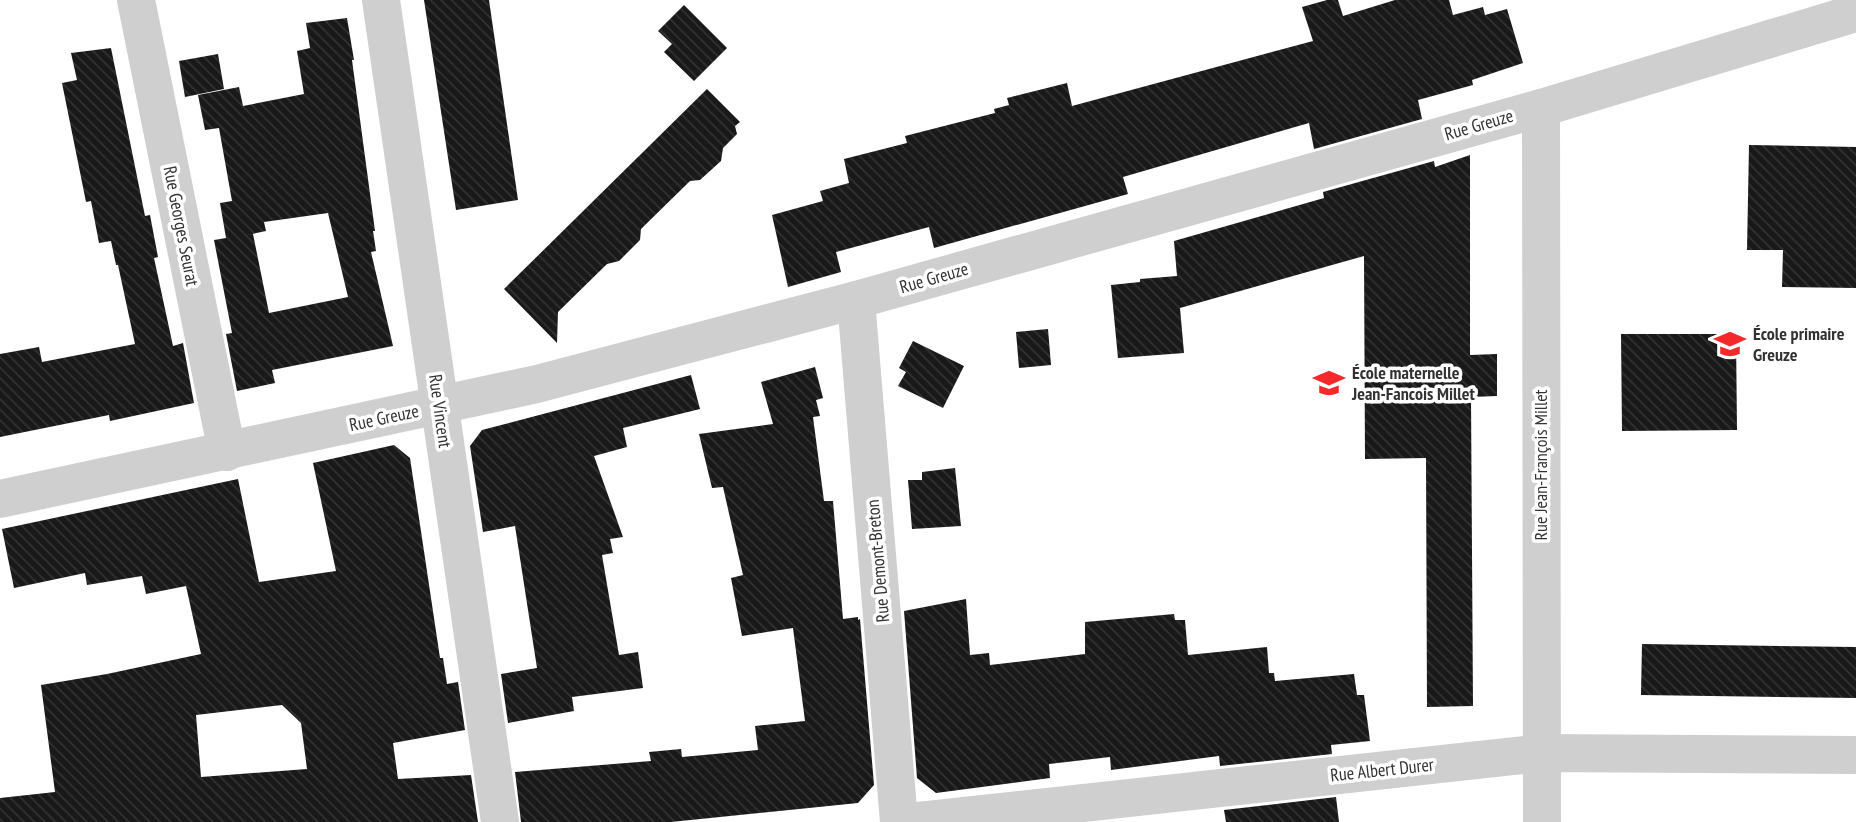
<svg xmlns="http://www.w3.org/2000/svg" width="1856" height="822" font-family="'PT Sans Narrow',sans-serif">
  <defs>
    <pattern id="building-back-hatch" width="6" height="6" patternUnits="userSpaceOnUse" patternTransform="scale(1.75)"><rect width="6" height="6" fill="#191919"/><path d="M-1 5l2 2M0 0l6 6M5-1l2 2" fill="none" stroke="#323232"/></pattern>
  </defs>
  <rect width="100%" height="100%" fill="#fff"/>
  <!-- building -->
  <g fill="url(#building-back-hatch)" fill-rule="evenodd">
    <path d="M424,0h65l29,200 -62,10z"/>
    <path d="M1327,0h11l5,16 52,-16h54l4,15 30,-8 2,8 22,-6 16,54 -51,17 1,5 -55,15 4,19 -108,30 -5,-26 -186,54 5,17 -194,54 -5,-21 -93,25 5,20 -53,15 -16,-72 51,-14 -3,-10 29,-8 -5,-24 63,-16 -2,-7 90,-23 -1,-4 15,-4 -2,-7 60,-15 5,23 241,-65 -11,-34z"/>
    <path d="M684,5l43,43 -33,33 -30,-29 8,-8 -14,-13z"/>
    <path d="M347,18l7,42h-2l23,171h-2l3,20 -5,1 22,94 -121,24 3,13 -38,8 -11,-57 6,-1 -18,-93 12,-2 -6,-35 12,-2 -13,-73 -14,2 -7,-35 41,-8 4,19 61,-12 -7,-43 13,-3 -4,-25zM328,213l20,84 -79,16 -16,-79 -10,2 23,-5 -2,-9z"/>
    <path d="M111,48l34,168 5,-1 8,42 -4,1 19,88 10,-3 11,60 -84,18 -1,-6 -109,22v-83l39,-7 3,15 93,-18 -17,-79h-2l-5,-24 -12,2 -8,-42 -5,1 -24,-119 15,-3 -6,-27z"/>
    <path d="M218,54l6,35 -39,8 -6,-36z"/>
    <path d="M707,89l33,33 -5,4 2,8 -14,14 -2,13 -21,19 -10,1 -49,48 -1,11 -21,21 -12,3 -49,48 -1,31 -53,-54z"/>
    <path d="M1749,145l107,2v141l-74,-1 1,-37h-36z"/>
    <path d="M1470,155v200l27,-1v42l-26,1 2,309 -46,1 -1,-249 -61,1 -1,-203 -184,52 4,45 -66,5 -7,-73 29,-3v-3l37,-3 -3,-35 150,-43 -1,-6 111,-31 1,6z"/>
    <path d="M1048,329l3,36 -32,3 -3,-36z"/>
    <path d="M1621,334h115l1,96 -115,1z"/>
    <path d="M913,341l51,25 -21,42 -45,-22 8,-14 -7,-4z"/>
    <path d="M815,367l8,31 -7,2 4,16 -7,1 11,84h9l10,118 15,-2v3l2,-1 14,166 -16,18 -187,19h-150l-6,-50 136,-11 -2,-9 32,-3 1,8 76,-7 -3,-24 50,-5 -12,-93 -51,8 -11,-58 12,-3 -20,-88 -11,1 -13,-54 74,-10 -12,-42z"/>
    <path d="M691,375l9,34 -77,19 4,19 -33,9 29,81 -13,2 3,14 -11,2 17,100 19,-3 5,36 -71,9 2,14 -66,12 -7,-49 36,-6 -22,-142 -32,6 -13,-86 12,-16z"/>
    <path d="M394,445l16,13 30,200h3l4,26 11,-2 7,48 -72,13 5,36 73,-4 7,47h-478v-24l55,-6 -14,-107 66,-11 94,-20 -15,-68 -40,8 -4,-18 -55,9 -2,-12 -71,15 -12,-59 236,-50 21,103 77,-11 -23,-108zM282,705l19,18 6,46 -106,8 -5,-62z"/>
    <path d="M955,468l6,58 -49,3 -4,-49h14v-8z"/>
    <path d="M966,599l4,56 19,-2 1,12 95,-11v-32l89,-8 1,6h10l3,35 79,-8 2,26h5l1,8 79,-7 3,21h7l6,46 -39,4 1,9 -112,12 -1,-10 -108,14 -1,-13 -61,7 1,14 -114,15 -19,-15 -13,-167z"/>
    <path d="M1642,644l214,3v51l-215,-3z"/>
    <path d="M1336,797l3,25h-113l-2,-12z"/>
  </g>
  <g fill="none" stroke-linecap="round" stroke-linejoin="round">
    <!-- minor -->
    <g stroke="#cfcfcf" stroke-width="38">
      <path d="M136,0l91,452"/>
      <path d="M381,0l119,822"/>
      <path d="M1541,108l1,714"/>
      <path d="M856,300l43,522"/>
      <path d="M0,499l537,-115 319,-84 685,-192 315,-95"/>
      <path d="M909,822l633,-69 314,2"/>
    </g>
  </g>
  <!-- icons -->
  <defs>
    <symbol id="school-bare" viewBox="-9 -9 18 18"><path d="M0-5L7-2L0 1L-7-2ZM-4 1L0 2.5L4 1V4Q0 6-4 4Z" fill="#f5282c" stroke="#fff" stroke-width="2.5" paint-order="stroke"/></symbol>
  </defs>
  <g fill-rule="evenodd">
    <use href="#school-bare" x="1708" y="322" width="44" height="44"/>
    <use href="#school-bare" x="1307" y="361" width="44" height="44"/>
  </g>
  <g text-anchor="middle" stroke-width="7" stroke-linejoin="round" paint-order="stroke">
    <!-- street labels -->
    <g font-size="18" fill="#323232" stroke="#fff">
      <text transform="translate(1479 125) rotate(-16)" y="6">Rue Greuze</text>
      <text transform="translate(181 226) rotate(79)" y="6">Rue Georges Seurat</text>
      <text transform="translate(934 278) rotate(-16)" y="6">Rue Greuze</text>
      <text transform="translate(440 411) rotate(82)" y="6">Rue Vincent</text>
      <text transform="translate(384 418) rotate(-12)" y="6">Rue Greuze</text>
      <text transform="translate(1541 465) rotate(-90)" y="6">Rue Jean-François Millet</text>
      <text transform="translate(878 561) rotate(-95)" y="6">Rue Demont-Breton</text>
      <text transform="translate(1382 770) rotate(-6)" y="6">Rue Albert Durer</text>
    </g>
    <!-- poi labels -->
    <g font-size="18" font-weight="bold" fill="#323232" stroke="#fff" text-anchor="start">
      <text x="1753" y="340">École primaire<tspan x="1753" dy="21">Greuze</tspan></text>
      <text x="1352" y="379">École maternelle<tspan x="1352" dy="21">Jean-Fancois Millet</tspan></text>
    </g>
  </g>
</svg>
